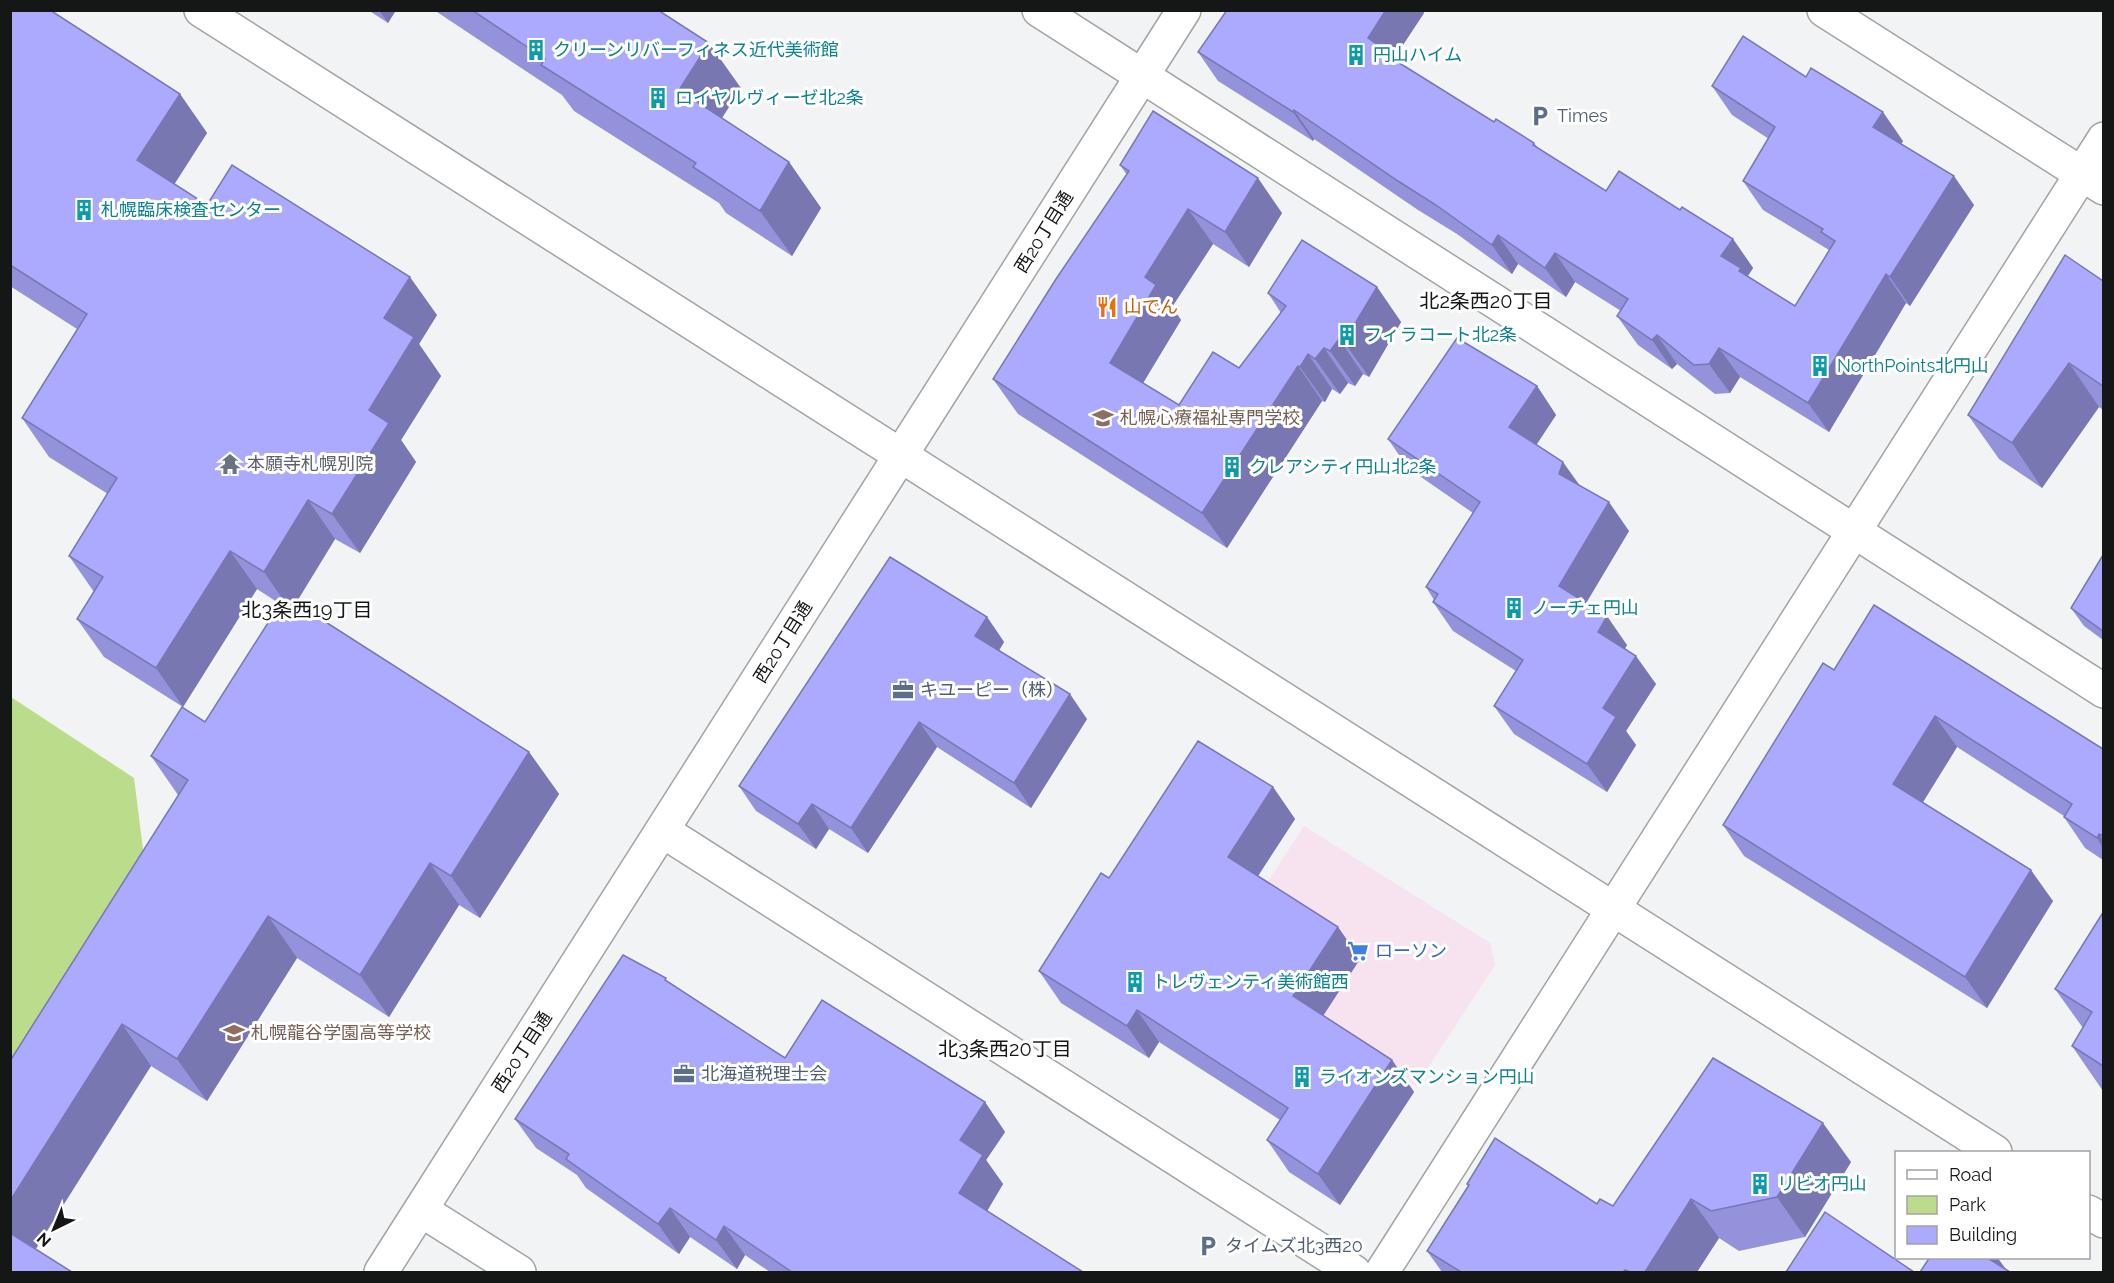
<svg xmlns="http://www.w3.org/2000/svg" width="2114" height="1283" font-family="Raleway,'Noto Sans JP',sans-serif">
  <rect width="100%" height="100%" fill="#f2f3f5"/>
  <!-- commercial -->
  <path fill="#f7e2f0" d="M1304,826l186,117 5,22 -79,121 -198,-127z"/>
  <!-- green -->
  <path fill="#bbdd8b" d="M11,697l123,81 10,79 -133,212z"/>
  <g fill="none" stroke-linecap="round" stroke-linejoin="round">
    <defs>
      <g id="minor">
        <path d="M1039,10l1065,681"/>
        <path d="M1824,10l280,178"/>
        <path d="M663,831l691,441"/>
        <path d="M421,1210l98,62"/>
      </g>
      <g id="tertiary">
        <path d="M201,10l1794,1142"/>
        <path d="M2088,1212l16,9"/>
        <path d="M381,1272l803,-1262"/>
        <path d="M1382,1272l722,-1133"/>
      </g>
    </defs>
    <!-- minor casing -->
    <use href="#minor" stroke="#a2a3a5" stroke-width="36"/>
    <!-- tertiary casing -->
    <use href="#tertiary" stroke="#a2a3a5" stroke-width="36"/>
    <!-- minor -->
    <use href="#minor" stroke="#fff" stroke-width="33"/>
    <!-- tertiary -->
    <use href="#tertiary" stroke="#fff" stroke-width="33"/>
  </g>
  <!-- wall -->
  <g fill="#9492da">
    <path d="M10,10l170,84 27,39 -33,51 33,21 230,110 -18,29 22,32 -40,64 15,22 -56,91 -25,-14 -39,64 233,149 30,42 -79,124 -21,-13 -70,112 -92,-59 -90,143 -56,-35 -141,206 168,-477 -27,-39 54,-34 75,-118 -23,-15 -74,118 -79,-50 -27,-38 17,-27 -25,-36 39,-62 -59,-37 -27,-39 55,-89 -67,-43z"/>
    <path d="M368,10h28l-8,13z"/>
    <path d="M434,10h224l83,78 -19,30 67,44 32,46 -29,48 -66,-43 -7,-10 -145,-92 -12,-16z"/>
    <path d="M1227,10h195l2,3 -29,44 4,6 95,59 40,21 4,5 68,43 74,19 53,29 20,29 -5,8 47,30 34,-56 -66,-40 -20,-29 26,-42 -37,-24 -20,-29 191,55 -2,3 73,61 -64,101 -4,-3 -77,129 -89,-55 -10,16 -15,1 -38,-30 -5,5 -34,-24 -21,-29 4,-5 -46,-29 -9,15 -48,-33 -6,10 -55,-40 -39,-24 -104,-71 -1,2 -95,-60 -20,-29z"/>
    <path d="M1120,165l162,48 -33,54 -36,-23 -41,63 9,13 -38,63 36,22 60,-37 42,-55 -13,-20 109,-6 24,35 -32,55 -6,-3 -8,12 -7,-3 -8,11 -8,-5 -7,13 -3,-1 -95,147 -209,-134 -25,-35 134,-204z"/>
    <path d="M2103,281v129l-4,-3 -57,81 -43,-29 -31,-44z"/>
    <path d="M1537,386l19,29 -20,30 93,86 -43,72 41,42 -2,4 31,35 -30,47 10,14 -29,47 -93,-58 -20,-28 22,-35 -63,-40 -20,-29 1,-2 -8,-13 47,-74 -65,-45 -20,-29z"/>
    <path d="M2103,555v85l-19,-14 -13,-18z"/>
    <path d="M987,617l17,25 -5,9 88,68 -56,89 -94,-61 -69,106 -39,-24 -13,20 -60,-38 -17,-25z"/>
    <path d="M1834,670l269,79v111l-18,-12 -21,-31v-1l-107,-69 -34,55 130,99 -66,107 -243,-152 -21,-31z"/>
    <path d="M1273,787l22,32 -37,57 80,51 22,32 -37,57 69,44 22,32 -74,113 -51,-33 -22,-32 13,-20 -121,-78 -10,16 -88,-55 -22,-32 70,-93z"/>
    <path d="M2103,915v176l-31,-45 11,-18 -28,-39z"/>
    <path d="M669,982l116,76 200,44 20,30 -19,28 17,24 -16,27 96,61h-313l-25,-17 -8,14 -47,-32 -11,17 -93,-66 -9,-13 -41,-27 -21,-29z"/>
    <path d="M1851,1162l-46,75 -66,14 -20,-13 -22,34h-255l-15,-21 41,-65 -1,-2 146,22z"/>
  </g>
  <!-- shaded-wall -->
  <g fill="#7877b2">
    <path d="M379,10h17l-8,13z"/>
    <path d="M1386,10h36l2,3 -29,44 20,29 -47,-48z"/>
    <path d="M709,43l32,45 -30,47 -32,-45z"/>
    <path d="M180,94l27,39 -42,66 -28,-39z"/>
    <path d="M1294,110l20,29 -1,2 -20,-29z"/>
    <path d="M1883,112l20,29 -9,15 -21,-29z"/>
    <path d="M789,162l32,46 -29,48 -32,-45z"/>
    <path d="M1954,176l20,29 -64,101 -20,-29z"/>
    <path d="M1258,178l24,35 -33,54 -24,-35z"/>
    <path d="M1188,209l25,35 -41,63 9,13 -47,78 -24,-35 35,-86z"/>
    <path d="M1498,235l20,29 -6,10 -20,-29z"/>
    <path d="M1733,239l20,29 -6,9 -26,-21z"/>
    <path d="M1555,253l20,29 -9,15 -21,-29z"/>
    <path d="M1886,274l20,29 -77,129 -21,-29z"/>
    <path d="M410,277l27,38 -18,29 22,32 -40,64 15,22 -56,91 -28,-39 52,-196z"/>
    <path d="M1377,287l24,35 -32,55 -25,-35z"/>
    <path d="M1657,335l20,29 -5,5 -20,-29z"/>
    <path d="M1339,339l24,35 -8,12 -25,-35z"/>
    <path d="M1324,348l24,35 -8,11 -25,-35z"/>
    <path d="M1719,348l21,29 -10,16 -21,-29z"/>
    <path d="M1308,354l24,35 -7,13 -25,-35z"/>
    <path d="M2069,363l30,44 -57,81 -30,-45z"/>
    <path d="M1298,366l24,35 -95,147 -25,-35z"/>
    <path d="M1537,386l19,29 -27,41 -20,-29z"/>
    <path d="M1563,462l20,28 -24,-16z"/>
    <path d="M308,500l27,39 -44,72 -27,-39z"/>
    <path d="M1609,502l20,29 -50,84 -20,-29z"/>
    <path d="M230,551l27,38 -74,118 -27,-39z"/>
    <path d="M1607,616l20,29 -10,15 -19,-28z"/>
    <path d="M987,617l17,25 -12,19 -17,-25z"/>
    <path d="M1636,656l20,28 -30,47 10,14 -29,47 -20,-28 16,-56z"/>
    <path d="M1070,694l17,25 -56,89 -17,-25z"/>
    <path d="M1935,716l22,31 -42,68 -22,-31z"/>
    <path d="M919,722l18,25 -69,106 -17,-25z"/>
    <path d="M529,752l30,42 -79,124 -29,-42z"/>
    <path d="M1273,787l22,32 -45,69 -22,-31z"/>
    <path d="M812,804l17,25 -13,20 -18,-25z"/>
    <path d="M2099,834l4,6v8l-6,-10z"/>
    <path d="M430,863l29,42 -70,112 -29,-42z"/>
    <path d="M2031,870l22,31 -66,107 -22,-31z"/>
    <path d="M268,916l29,42 -90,143 -30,-42z"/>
    <path d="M1338,927l22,32 -45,69 -22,-32z"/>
    <path d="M1137,1010l22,32 -10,16 -22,-32z"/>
    <path d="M122,1024l29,42 -126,200 -15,-21v-44z"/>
    <path d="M1392,1060l22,32 -74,113 -22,-31z"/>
    <path d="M985,1102l20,30 -19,28 17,24 -23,39 -21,-30 1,-53z"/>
    <path d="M1823,1123l28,39 -46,75 -28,-40z"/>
    <path d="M1691,1199l28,39 -22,34h-52z"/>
    <path d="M670,1208l20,29 -11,17 -21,-30z"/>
    <path d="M724,1226l21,29 -8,14 -21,-29z"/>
    <path d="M1990,1257h7l11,15 -19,-13z"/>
  </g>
  <!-- building -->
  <g fill="#acaafe" stroke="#7877b2" stroke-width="1.5">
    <path d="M10,10h40l130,84 -43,66 70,45 25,-40 178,112 -26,41 30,19 -45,73 20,13 -57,91 -24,-14 -44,72 -34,-21 -74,117 -79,-49 26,-42 -34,-21 48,-78 -95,-60 65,-104 -77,-49z"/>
    <path d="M472,10h186l51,33 -30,47 110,72 -29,49 -67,-44 3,-4 -155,-98 4,-6z"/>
    <path d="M1227,10h159l-18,28 27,19 -2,2 101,63 2,-3 38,24 -1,2 73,46 13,-20 61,39 2,-3 51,32 -12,17 20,12 -2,3 56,35 40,-65 -14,-9 2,-3 -80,-48 32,-54 -63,-41 31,-50 63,41 5,-9 72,44 -10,15 81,49 -64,101 -4,-3 -78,129 -89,-55 -10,16 -15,1 -37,-30 -5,5 -35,-24 11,-17 -73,-46 -10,15 -47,-33 -6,10 -56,-40 -38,-24 -104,-71 -1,2 -95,-60z"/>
    <path d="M1153,111l105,67 -33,54 -37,-23 -43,68 11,8 -46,78 69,42 34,-53 26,16 47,-62 -18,-13 34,-53 75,47 -33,55 -5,-3 -9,12 -6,-3 -9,11 -7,-5 -8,13 -2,-1 -96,147 -209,-134 63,-100 73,-108 -9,-6z"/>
    <path d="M2065,255l38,26v105l-34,-23 -57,80 -44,-28z"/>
    <path d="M1457,338l80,48 -28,41 54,35 -4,12 50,28 -50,84 48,30 -9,16 38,24 -33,52 13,9 -29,47 -93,-58 29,-46 -90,-58 5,-8 -12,-7 54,-85 -92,-63z"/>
    <path d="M2103,555v76l-32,-23z"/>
    <path d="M890,557l97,60 -12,19 95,58 -56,89 -95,-61 -68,106 -39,-24 -14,20 -59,-38z"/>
    <path d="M285,596l244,156 -78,124 -21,-13 -70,112 -92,-59 -91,143 -55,-35 -112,177v-140l178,-281 -37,-24 31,-49 23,15z"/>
    <path d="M1874,605l229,144v87l-4,-2 -2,4 -33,-21 8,-13 -137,-88 -42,68 138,86 -66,107 -242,-152 100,-162 11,7z"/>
    <path d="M1198,741l75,46 -45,70 110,70 -45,69 99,64 -74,114 -51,-34 21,-32 -151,-98 -10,16 -88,-55 62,-98 8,5z"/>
    <path d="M2102,914l1,1v151l-31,-20 20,-34 -37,-23z"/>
    <path d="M623,955l43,23 -1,2 120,78 37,-58 163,102 -25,38 23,15 -24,38 124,79h-291l-68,-46 -8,14 -46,-32 -12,16 -92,-65 3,-5 -54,-35z"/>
    <path d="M1713,1058l110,65 -46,74 -66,14 -20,-12 -46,73h-15l-5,-2 -2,2h-162l-34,-21 42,-66 -2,-1 28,-46 102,66 3,-5 13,7z"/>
    <path d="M1825,1212l89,60h-128z"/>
    <path d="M10,1233l62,39h-62z"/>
    <path d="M1930,1257h60l-1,2 21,13h-90z"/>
  </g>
  <!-- icons -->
  <defs>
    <symbol id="building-bare" viewBox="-9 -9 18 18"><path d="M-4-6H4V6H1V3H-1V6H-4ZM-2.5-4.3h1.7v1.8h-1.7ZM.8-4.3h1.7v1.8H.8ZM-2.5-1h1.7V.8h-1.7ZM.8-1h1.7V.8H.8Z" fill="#0f9aa8" stroke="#fff" stroke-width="2.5" paint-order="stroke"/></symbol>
    <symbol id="parking-bare" viewBox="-9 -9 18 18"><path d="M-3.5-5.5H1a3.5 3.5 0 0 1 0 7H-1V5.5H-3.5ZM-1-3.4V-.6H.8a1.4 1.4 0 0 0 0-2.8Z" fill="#5c6f8a" stroke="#fff" stroke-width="2.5" paint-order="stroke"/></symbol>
    <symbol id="restaurant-bare" viewBox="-9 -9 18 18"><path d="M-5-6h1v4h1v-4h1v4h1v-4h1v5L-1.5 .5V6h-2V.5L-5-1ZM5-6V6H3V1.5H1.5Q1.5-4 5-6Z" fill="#e8710a" stroke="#fff" stroke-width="2.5" paint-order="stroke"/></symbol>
    <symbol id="university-bare" viewBox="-9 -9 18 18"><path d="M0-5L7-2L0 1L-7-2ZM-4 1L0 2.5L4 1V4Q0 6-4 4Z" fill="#8d6e63" stroke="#fff" stroke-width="2.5" paint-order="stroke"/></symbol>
    <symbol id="temple-bare" viewBox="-9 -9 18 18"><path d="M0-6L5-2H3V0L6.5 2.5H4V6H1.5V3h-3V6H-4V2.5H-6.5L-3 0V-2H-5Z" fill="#6b7280" stroke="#fff" stroke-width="2.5" paint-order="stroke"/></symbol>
    <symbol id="office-bare" viewBox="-9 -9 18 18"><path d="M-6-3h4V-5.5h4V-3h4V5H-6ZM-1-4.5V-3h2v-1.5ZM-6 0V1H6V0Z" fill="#5c6f8a" stroke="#fff" stroke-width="2.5" paint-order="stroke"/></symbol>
    <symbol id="supermarket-bare" viewBox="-9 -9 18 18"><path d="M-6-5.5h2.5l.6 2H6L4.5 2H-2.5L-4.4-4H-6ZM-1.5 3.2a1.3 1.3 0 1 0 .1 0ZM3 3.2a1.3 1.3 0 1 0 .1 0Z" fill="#3f7fe0" stroke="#fff" stroke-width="2.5" paint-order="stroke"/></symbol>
    <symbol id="school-bare" viewBox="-9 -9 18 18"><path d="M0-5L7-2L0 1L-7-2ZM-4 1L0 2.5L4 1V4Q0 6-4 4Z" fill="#8d6e63" stroke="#fff" stroke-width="2.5" paint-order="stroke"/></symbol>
  </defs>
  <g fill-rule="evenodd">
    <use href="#building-bare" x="521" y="35" width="30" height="30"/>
    <use href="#building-bare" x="1341" y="40" width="30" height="30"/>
    <use href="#building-bare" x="643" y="83" width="30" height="30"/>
    <use href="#parking-bare" x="1525" y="101" width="30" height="30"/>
    <use href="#building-bare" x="69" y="195" width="30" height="30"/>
    <use href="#restaurant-bare" x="1092" y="292" width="30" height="30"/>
    <use href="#building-bare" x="1332" y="320" width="30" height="30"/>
    <use href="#building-bare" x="1805" y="351" width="30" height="30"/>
    <use href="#university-bare" x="1088" y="403" width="30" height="30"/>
    <use href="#temple-bare" x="215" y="449" width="30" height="30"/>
    <use href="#building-bare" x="1217" y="452" width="30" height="30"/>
    <use href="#building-bare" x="1499" y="593" width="30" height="30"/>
    <use href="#office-bare" x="888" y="675" width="30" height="30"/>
    <use href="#supermarket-bare" x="1343" y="936" width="30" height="30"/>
    <use href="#building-bare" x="1120" y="967" width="30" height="30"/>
    <use href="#school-bare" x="219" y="1018" width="30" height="30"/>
    <use href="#office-bare" x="669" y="1059" width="30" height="30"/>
    <use href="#building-bare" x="1287" y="1062" width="30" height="30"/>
    <use href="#building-bare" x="1745" y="1169" width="30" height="30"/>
    <use href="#parking-bare" x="1193" y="1231" width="30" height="30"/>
  </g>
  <g text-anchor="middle" stroke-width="6" stroke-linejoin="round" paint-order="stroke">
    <!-- culture labels -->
    <g font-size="18" fill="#0d838f" stroke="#fff" text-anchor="start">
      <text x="553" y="56">クリーンリバーフィネス近代美術館</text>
      <text x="1373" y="61">円山ハイム</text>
      <text x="675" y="104">ロイヤルヴィーゼ北2条</text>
      <text x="101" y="216">札幌臨床検査センター</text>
      <text x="1364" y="341">フィラコート北2条</text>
      <text x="1837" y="372">NorthPoints北円山</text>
      <text x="1249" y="473">クレアシティ円山北2条</text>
      <text x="1531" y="614">ノーチェ円山</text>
      <text x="1152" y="988">トレヴェンティ美術館西</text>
      <text x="1319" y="1083">ライオンズマンション円山</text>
      <text x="1777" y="1190">リビオ円山</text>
    </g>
    <!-- service labels -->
    <g font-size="18" fill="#4e5e75" stroke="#fff" text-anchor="start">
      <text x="1557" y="122">Times</text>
      <text x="920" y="696">キユーピー（株）</text>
      <text x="701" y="1080">北海道税理士会</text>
      <text x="1225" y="1252">タイムズ北3西20</text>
    </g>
    <!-- street labels -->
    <g font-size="18" fill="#151616" stroke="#fff">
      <text transform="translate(1044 232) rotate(-58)" y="6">西20丁目通</text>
      <text transform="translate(783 642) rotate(-58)" y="6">西20丁目通</text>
      <text transform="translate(522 1052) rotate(-57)" y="6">西20丁目通</text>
    </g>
    <!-- food labels -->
    <g font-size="18" fill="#c56008" stroke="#fff" text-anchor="start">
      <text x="1124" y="313">山でん</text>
    </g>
    <!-- education labels -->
    <g font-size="18" fill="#785e54" stroke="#fff" text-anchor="start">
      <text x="1120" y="424">札幌心療福祉専門学校</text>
      <text x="251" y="1039">札幌龍谷学園高等学校</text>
    </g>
    <!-- worship labels -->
    <g font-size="18" fill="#5b616d" stroke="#fff" text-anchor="start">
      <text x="247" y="470">本願寺札幌別院</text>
    </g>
    <!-- shop labels -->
    <g font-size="18" fill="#366cbe" stroke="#fff" text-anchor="start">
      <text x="1375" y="957">ローソン</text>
    </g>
    <!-- neighbourhood labels -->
    <g font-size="20" fill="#151616" stroke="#fff">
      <text x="1486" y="308">北2条西20丁目</text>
      <text x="307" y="617">北3条西19丁目</text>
      <text x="1005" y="1056">北3条西20丁目</text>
    </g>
  </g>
  <!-- border -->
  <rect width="2114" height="1283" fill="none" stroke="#151616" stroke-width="24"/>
  <!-- legend -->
  <rect x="1895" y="1151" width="195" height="108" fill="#ffffff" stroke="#a1a2a2" stroke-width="1.5"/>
  <rect x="1907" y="1170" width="30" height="9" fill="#ffffff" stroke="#a1a2a2" stroke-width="1.5"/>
  <text x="1949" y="1181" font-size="18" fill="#151616">Road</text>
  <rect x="1907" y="1196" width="30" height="18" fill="#bbdd8b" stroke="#a1a2a2" stroke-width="1.5"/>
  <text x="1949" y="1211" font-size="18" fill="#151616">Park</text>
  <rect x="1907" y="1226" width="30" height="18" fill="#acaafe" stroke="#a1a2a2" stroke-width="1.5"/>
  <text x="1949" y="1241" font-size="18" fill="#151616">Building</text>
  <!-- north arrow -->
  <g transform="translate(54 1229) rotate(223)" stroke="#ffffff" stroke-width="4.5" paint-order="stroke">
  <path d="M0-4.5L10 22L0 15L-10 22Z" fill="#151616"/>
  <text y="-9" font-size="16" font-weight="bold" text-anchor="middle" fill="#151616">N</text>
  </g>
</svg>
